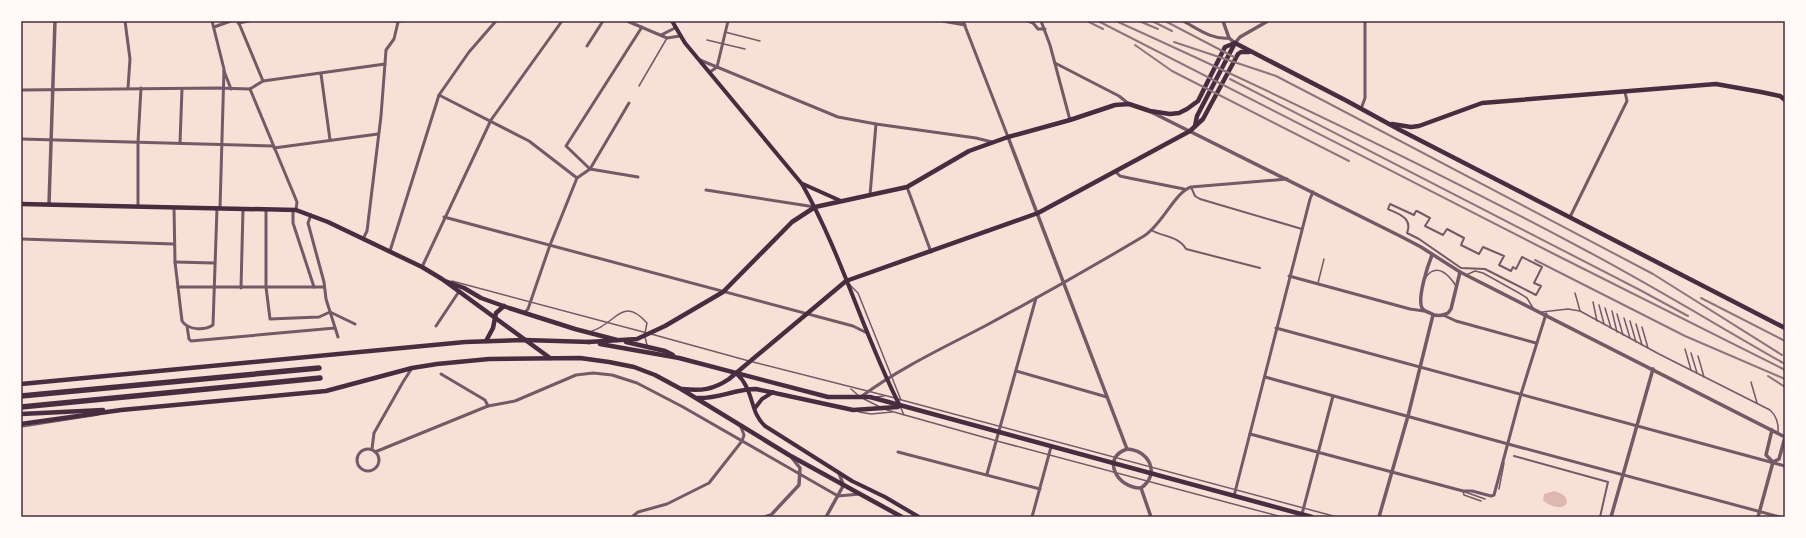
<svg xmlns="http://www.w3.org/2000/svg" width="1806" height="538" font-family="'DM Sans',sans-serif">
  <rect width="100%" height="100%" fill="#f7e1d7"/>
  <!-- water -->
  <path fill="#dcb8b0" d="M1554,491c6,2 13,4 13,12 -5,8 -18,3 -24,-3l1,-6z"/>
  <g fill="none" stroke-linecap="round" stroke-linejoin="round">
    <!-- service -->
    <g stroke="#755966" stroke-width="1.5">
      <path d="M725,32l35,9"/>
      <path d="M707,40l38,9"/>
      <path d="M639,86l28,-48"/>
      <path d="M1466,275l9,-4 8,2 36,20 8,5 6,10"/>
      <path d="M1426,277c11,-15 23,-2 30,9"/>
      <path d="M452,281l195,52"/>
      <path d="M1318,283l6,-24"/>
      <path d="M850,285l8,8 43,107"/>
      <path d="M1575,293l5,18"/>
      <path d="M1593,302l4,19"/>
      <path d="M1599,305l5,19"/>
      <path d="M1605,308l6,20"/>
      <path d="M1612,311l5,21"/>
      <path d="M1542,312l26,-3 12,2 79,43 111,56c6,5 9,14 8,22"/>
      <path d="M1617,314l6,21"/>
      <path d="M1624,318l6,20"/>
      <path d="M1630,321l6,21"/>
      <path d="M1636,324l6,21"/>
      <path d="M1642,327l6,21"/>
      <path d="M592,331c24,-7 30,-36 55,-8l-2,10"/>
      <path d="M651,334l98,27"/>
      <path d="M645,337l2,8"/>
      <path d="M1685,349l6,21"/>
      <path d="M1691,353l6,20"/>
      <path d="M1698,356l6,21"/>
      <path d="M753,362l142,36"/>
      <path d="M1751,382l6,21"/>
      <path d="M851,389l8,7"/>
      <path d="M876,397l8,-1"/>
      <path d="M864,399l16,8"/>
      <path d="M898,399l439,118"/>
      <path d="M900,406l4,9"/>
      <path d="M887,410l110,31 285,76"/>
      <path d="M859,412l12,2 21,-2"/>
      <path d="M21,427l77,-12"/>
      <path d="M1499,489l5,-26"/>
      <path d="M1463,491l1,4 17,6"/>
      <path d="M1465,492l20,7"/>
    </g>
    <!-- pedestrian -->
    <g stroke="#755966" stroke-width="2">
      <path d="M1191,187l4,9 5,3 102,30"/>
      <path d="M1390,204l24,11 2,-4h1l13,7 -5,8 18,9 4,-6 17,9 -3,7 18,9 4,-7 21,9 -5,9 12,6 2,-4 3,2 6,-12 20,10 -8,16 7,3 -5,9 -51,-26 -24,-1 -42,-29 -12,-6c6,-15 -8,-19 -19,-24z"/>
      <path d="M1151,230c12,7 28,6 35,19l74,19"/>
      <path d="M1514,456l94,26 -8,35"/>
    </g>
    <!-- minor -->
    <g stroke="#755966" stroke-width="3">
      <path d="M125,21l5,38 -2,29"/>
      <path d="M212,21l12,48 -4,139"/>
      <path d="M238,21l25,60"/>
      <path d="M395,21h7"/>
      <path d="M627,21l40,17 13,-2"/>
      <path d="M942,21l23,4"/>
      <path d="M963,21l45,116"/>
      <path d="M1028,21l5,2 5,6h7"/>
      <path d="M1041,21l9,24 20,75"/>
      <path d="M1183,21c15,8 29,19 46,17"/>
      <path d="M238,23l11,-2"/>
      <path d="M214,27l17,-6"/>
      <path d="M661,35l14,-7"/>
      <path d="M587,46l16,-25"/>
      <path d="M700,60l138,57 38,7 100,14 16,4"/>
      <path d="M1055,63l64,33 10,8"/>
      <path d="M224,71l7,18"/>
      <path d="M710,72l7,-5 11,-46"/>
      <path d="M321,74l9,66"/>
      <path d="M250,89l13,-8 122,-17"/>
      <path d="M250,89l47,113 -1,8"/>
      <path d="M21,90l196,-2 33,1"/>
      <path d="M439,95l90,46 48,37"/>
      <path d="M1361,109l4,-11v-77"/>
      <path d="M21,139l252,7"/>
      <path d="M180,143l2,-54"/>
      <path d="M274,148l104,-14"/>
      <path d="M590,169l-24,-23 76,-119"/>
      <path d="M590,169l48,8"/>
      <path d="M1116,172l4,4 9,2 55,11"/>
      <path d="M907,187l24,65"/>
      <path d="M706,190l109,17"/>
      <path d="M870,195l6,-71"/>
      <path d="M138,207v-65l3,-54"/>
      <path d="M174,207l1,55 7,59c6,9 22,10 31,4l4,-117"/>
      <path d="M266,209v78l4,32 49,-2 11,-5 25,12"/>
      <path d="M293,210v13l21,64"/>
      <path d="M311,215l-3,8 16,59 2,17 12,38"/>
      <path d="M444,217l409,109 12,6"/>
      <path d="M1570,217l57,-116 -2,-9"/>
      <path d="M21,239l153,5"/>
      <path d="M363,239l4,-8 14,-115 5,-66 8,-11 4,-17"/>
      <path d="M390,251l49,-156 30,-43 27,-31"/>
      <path d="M175,262l39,1"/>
      <path d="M422,267l69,-147 71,-99"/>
      <path d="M1289,276l121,33 14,2"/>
      <path d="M178,287h146"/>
      <path d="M241,288l2,-79"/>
      <path d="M524,313l4,-4 22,-64 27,-67 13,-9 39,-66"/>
      <path d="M1443,315l13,6 80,22"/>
      <path d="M187,326l2,13 2,2 144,-13"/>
      <path d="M436,326l22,-33"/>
      <path d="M1276,328l509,138"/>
      <path d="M1016,371l91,26"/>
      <path d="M441,374l44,26 3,6"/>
      <path d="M1265,377l243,67 272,73"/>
      <path d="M862,396c38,-28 81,-48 123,-70 54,-29 107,-59 159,-90 18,-11 31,-44 47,-49l96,-8"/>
      <path d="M1250,434l213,57h9l19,5 3,-1 27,-101 25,-80"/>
      <circle cx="368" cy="460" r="11"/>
      <path d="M372,449l2,-16 29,-51 9,-14"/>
      <path d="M375,452l113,-46 27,-5 61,-26 17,-2 19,2 25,8 46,24 155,89 22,-2"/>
      <path d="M898,452l142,37"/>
      <path d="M987,474l49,-176"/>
      <path d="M1234,496l76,-297 3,-7"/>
      <path d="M1302,514l31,-118"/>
      <path d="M632,517l6,-5 29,-8 42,-21 33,-42 2,-6 -3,-8"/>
      <path d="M1032,517l19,-70"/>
    </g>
    <!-- tertiary -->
    <g stroke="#755966" stroke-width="3.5">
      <path d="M1223,21l6,17 6,5 5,-6 28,-16"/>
      <path d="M1151,112l251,125 19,10 39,25 325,165"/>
      <path d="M1008,137l119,312"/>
      <path d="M49,204l6,-183"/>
      <path d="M1432,255c-4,10 -15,43 -10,53 2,3 5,4 8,5 6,4 12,3 18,0l3,-4 9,-37"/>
      <path d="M1772,430l-6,25 7,7"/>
      <path d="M1127,449c22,1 34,25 14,39 -23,1 -41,-30 -14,-39z"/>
      <path d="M1141,488l10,29"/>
      <path d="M765,517l6,-2 28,-30 1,-17 -8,-10"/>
      <path d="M826,517l16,-29 1,-4 -4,-11"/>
      <path d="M1379,517l29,-101 25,-101"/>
      <path d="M1611,517l42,-148"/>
      <path d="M1758,517l15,-55 6,-3 6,-22"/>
    </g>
    <!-- secondary -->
    <g stroke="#4a2c40" stroke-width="4">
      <path d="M672,21l13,22 117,141c40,70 61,150 98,222"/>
      <path d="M803,184l38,17"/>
      <path d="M736,373c19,17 13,39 29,53l87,55 33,16 34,20"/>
      <path d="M755,408l7,-9 11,-7"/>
    </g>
    <!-- primary -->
    <g stroke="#4a2c40" stroke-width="4.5">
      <path d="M1392,124l19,3 8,-1 63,-23 234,-19 45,8 19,4 5,4"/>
      <path d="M1195,126l2,-10 38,-73"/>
      <path d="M21,204l275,6 32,12 94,45 20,12 108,79"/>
      <path d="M445,281l19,7 17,10 28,10 66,21 42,11"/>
      <path d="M486,341l7,-13 3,-15 8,-7"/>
      <path d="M588,342l49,-3 28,-13 58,-34 69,-70 23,-15 92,-20 62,-36 39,-14 62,-17 45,-15 14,-1 21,7 20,3 9,-1 8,-4 11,-8 27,-54 10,-4 112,58 53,29 385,198"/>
      <path d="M626,342l39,9 8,4"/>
      <path d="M600,344l79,14 149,39h42l442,120"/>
      <path d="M21,384l444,-42 60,-2 65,2"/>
      <path d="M682,389c19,2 31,1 47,-10l117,-98 192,-68 152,-82 13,-12 35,-65 3,-2h8"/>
      <path d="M697,398c21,1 38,-9 59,-9l97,21 45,-3"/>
      <path d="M21,414l82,-4"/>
      <path d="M21,424l100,-14 205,-19 86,-23 25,-4 52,-5 91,-1 29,4 25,5 21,8 26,14 108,66 113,62"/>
    </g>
    <!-- motorway -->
    <g stroke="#4a2c40" stroke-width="5.5">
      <path d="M21,396l298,-28"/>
      <path d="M21,407l299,-29"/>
    </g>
    <!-- rail -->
    <g stroke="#8f747c" stroke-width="2">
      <path d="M1087,21l16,8"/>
      <path d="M1098,21l458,234 229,115"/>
      <path d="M1116,21c159,72 315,147 469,229 68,36 133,76 200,114"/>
      <path d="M1139,21l19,8"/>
      <path d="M1152,21l20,10"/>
      <path d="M1165,21l69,36"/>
      <path d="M1174,42l102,34 52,27 325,171 129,81"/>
      <path d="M1135,45l37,26 177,90"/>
      <path d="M1230,79l408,210 50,27"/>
      <path d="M1535,260l150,76 100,43"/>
      <path d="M1701,298l84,43"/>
      <path d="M1768,376l17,11"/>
    </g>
  </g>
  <!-- border -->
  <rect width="1806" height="538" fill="none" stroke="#fffaf5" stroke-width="44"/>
  <rect x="22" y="22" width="1762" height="494" fill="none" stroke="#4a2c40" stroke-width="1.5"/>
</svg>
